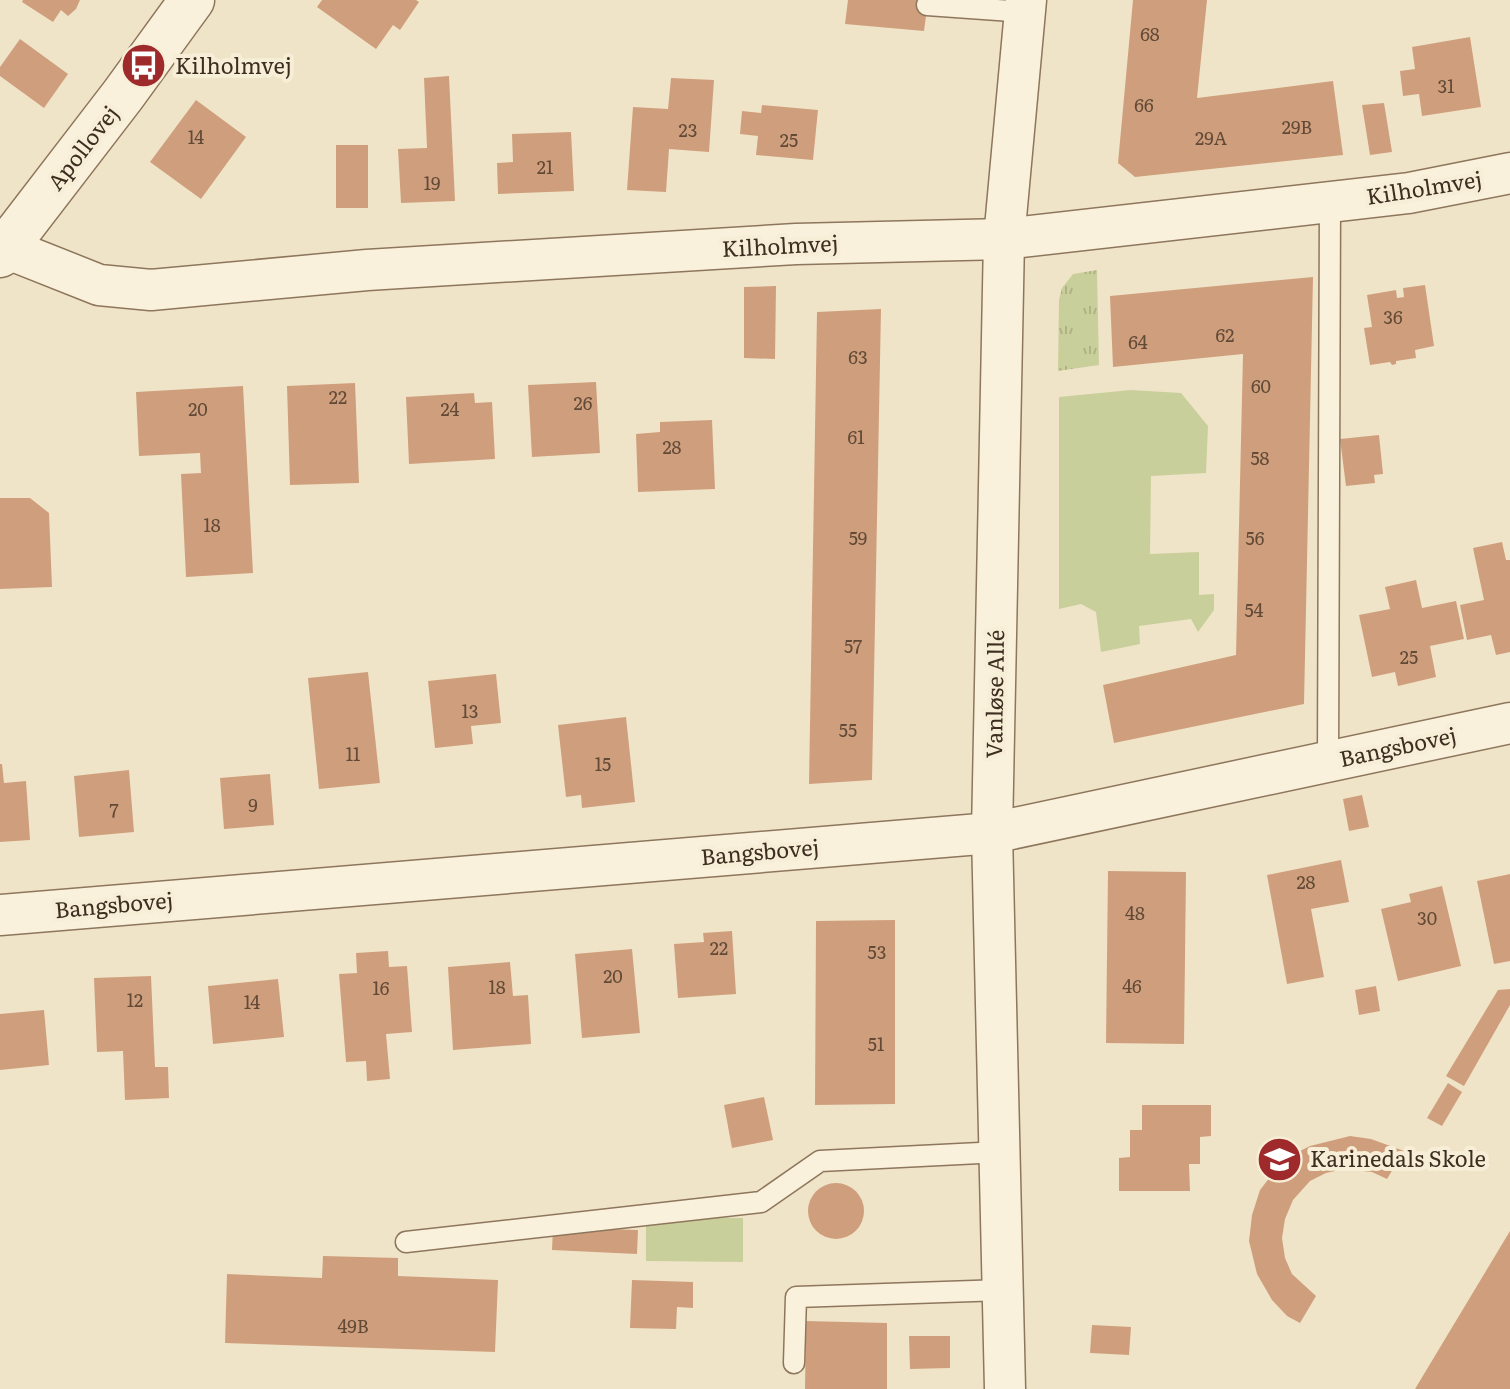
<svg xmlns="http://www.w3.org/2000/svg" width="1510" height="1389" font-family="Literata,serif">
  <defs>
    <pattern id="grass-tufts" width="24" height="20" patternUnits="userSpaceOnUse" patternTransform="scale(2)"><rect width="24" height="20" fill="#c9cf9b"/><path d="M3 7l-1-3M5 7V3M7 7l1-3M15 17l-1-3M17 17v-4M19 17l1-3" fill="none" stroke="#aeb285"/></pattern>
  </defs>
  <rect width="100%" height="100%" fill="#f0e4c8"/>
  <!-- grass -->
  <path fill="url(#grass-tufts)" d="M1097,270l2,95 -41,6 1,-71 3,-12 11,-14z"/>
  <!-- green -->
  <g fill="#c9cf9b">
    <path d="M1131,390l50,3 27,33 -2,47 -55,3 -1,78 49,-2v43l15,-1v16l-16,22 -7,-13 -52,7 1,18 -39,8 -5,-40 -15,-8 -22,5v-212z"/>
    <path d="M646,1217l97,1v44l-97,-1z"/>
  </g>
  <!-- building -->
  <g fill="#cf9f7d">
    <path d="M23,0h57l-4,9 -8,7 -7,-6 -8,12 -31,-20z"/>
    <path d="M322,0h94l3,2 -19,28 -7,-5 -17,24 -59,-42z"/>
    <path d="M848,0h80l-4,31 -79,-7z"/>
    <path d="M1133,0h74l-10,98 136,-17 10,74 -208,22 -17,-14z"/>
    <path d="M1470,37l11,70 -59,9 -3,-22 -16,2 -3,-25 15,-2 -3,-22z"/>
    <path d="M20,39l48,35 -24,34 -44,-32v-9z"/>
    <path d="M449,76l6,125 -54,2 -3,-54 29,-1 -3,-70z"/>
    <path d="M671,78l43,2 -5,72 -40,-3 -3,43 -39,-2 6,-83 35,2z"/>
    <path d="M196,100l50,37 -45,62 -51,-37z"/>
    <path d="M1384,103l8,49 -22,3 -8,-50z"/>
    <path d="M762,105l56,5 -5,50 -57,-5 2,-19 -18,-2 2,-23 19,2z"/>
    <path d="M571,132l3,59 -76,3 -1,-31 16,-1 -1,-28z"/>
    <rect x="336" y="145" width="32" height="63"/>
    <path d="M1313,277l-9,427 -190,39 -11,-58 133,-30 7,-301 -130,13 -3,-71z"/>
    <path d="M1425,285l9,61 -19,4 1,8 -20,3v3l-4,1 -2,-3 -20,3 -6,-37 8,-1 -5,-32 29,-5 1,8 7,-1 -1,-9z"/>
    <path d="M776,286l-1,73 -31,-1v-71z"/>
    <path d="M881,309l-9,471 -63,4 8,-472z"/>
    <path d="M596,382l4,71 -68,4 -4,-72z"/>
    <path d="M355,383l4,100 -69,2 -3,-99z"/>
    <path d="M243,386l10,187 -67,4 -5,-103 20,-1 -1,-20 -61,3 -3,-64z"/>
    <path d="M474,393l1,10 17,-1 3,57 -86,5 -3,-67z"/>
    <path d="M712,420l3,69 -77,3 -2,-58 24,-2v-10z"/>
    <path d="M1379,435l4,39 -9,1 1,8 -29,3 -6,-47z"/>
    <path d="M0,498h30l19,15 3,74 -52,2z"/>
    <path d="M1502,542l4,18h4v92l-14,3 -5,-20 -24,5 -7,-35 24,-5 -11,-52z"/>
    <path d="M1416,580l6,28 34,-7 8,38 -34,7 6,31 -38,9 -3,-14 -23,5 -13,-62 31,-6 -5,-22z"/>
    <path d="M368,672l12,111 -61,6 -11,-111z"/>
    <path d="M496,674l5,49 -30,3 2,18 -38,4 -7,-67z"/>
    <path d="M626,717l9,85 -53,6 -1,-13 -15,2 -8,-72z"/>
    <path d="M0,764h2l2,19 22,-2 4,59 -30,2z"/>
    <path d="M129,770l5,62 -55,5 -5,-61z"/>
    <path d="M270,774l4,51 -50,4 -4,-51z"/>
    <path d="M1362,795l7,32 -20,4 -6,-32z"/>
    <path d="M1341,860l8,42 -38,7 13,68 -37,7 -20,-109z"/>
    <path d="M1108,871l78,1 -2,172 -78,-1z"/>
    <path d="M1510,874v87l-16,3 -17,-83z"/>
    <path d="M1442,886l19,80 -63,15 -17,-72 30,-7 -2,-8z"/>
    <path d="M895,920v184l-80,1 1,-184z"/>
    <path d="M732,931l4,63 -58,4 -4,-54 30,-2 -1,-9z"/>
    <path d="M632,949l8,84 -58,5 -7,-84z"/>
    <path d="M388,951l1,16 18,-1 5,66 -26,2 4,45 -23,2 -1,-20 -20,1 -7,-88 18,-1 -1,-20z"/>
    <path d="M510,962l3,34 15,-1 3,49 -78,6 -5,-83z"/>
    <path d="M151,976l4,91h13l1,31 -44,2 -2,-49 -26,1 -3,-74z"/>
    <path d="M278,979l6,58 -71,7 -5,-58z"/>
    <path d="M1376,986l4,25 -21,4 -4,-25z"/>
    <path d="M1510,989v16l-46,81 -18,-10 52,-86z"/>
    <path d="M44,1010l5,55 -49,5v-56z"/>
    <path d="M1448,1083l14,9 -20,34 -15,-8z"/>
    <path d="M764,1097l9,43 -41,8 -8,-43z"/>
    <path d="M1142,1105h69v31l-11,1v27h-11l1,27h-71v-33l11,-1v-27h12z"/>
    <path d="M1350,1136l21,3 33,12 -17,28 -15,-7 -28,-3 -18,4 -16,8 -17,19 -8,19 -3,19 3,20 7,16 24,22 -16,27 -13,-7 -15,-16 -15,-26 -8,-33 3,-26 8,-25 17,-22 13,-12 20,-10z"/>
    <circle cx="836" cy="1211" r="28"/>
    <path d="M553,1227l85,3 -1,24 -85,-4z"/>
    <path d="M1510,1231v158h-95z"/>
    <path d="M323,1256l75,2v18l100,4 -3,72 -270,-9 2,-69 95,4z"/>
    <path d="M632,1280l61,2v26l-16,-1 -1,22 -46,-1z"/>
    <path d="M806,1321l81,2v66h-82z"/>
    <path d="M1092,1325l39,2 -2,28 -39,-2z"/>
    <path d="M909,1336h41v32l-40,1z"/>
  </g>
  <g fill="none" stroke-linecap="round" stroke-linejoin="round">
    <defs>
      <g id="service">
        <path d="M927,5l98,7"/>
        <path d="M1328,761l2,-559"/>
        <path d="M406,1242l355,-40 59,-41 180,-9"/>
        <path d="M794,1363l2,-66 207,-7"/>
      </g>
      <g id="minor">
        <path d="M6,248l93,37 52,5 216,-20 429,-26 208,-5 405,-46 101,-20"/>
        <path d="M0,915l992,-82 518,-110"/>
        <path d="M1005,1389l-13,-556 12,-594 22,-239"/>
      </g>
      <path id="tertiary" d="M0,255l123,-160 69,-95"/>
    </defs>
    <!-- service casing -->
    <use href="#service" stroke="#8d765c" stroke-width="23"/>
    <!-- minor casing -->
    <use href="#minor" stroke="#8d765c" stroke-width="43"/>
    <!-- tertiary casing -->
    <use href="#tertiary" stroke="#8d765c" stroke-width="47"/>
    <!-- service -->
    <use href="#service" stroke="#faf1dc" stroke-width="20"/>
    <!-- minor -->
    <use href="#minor" stroke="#faf1dc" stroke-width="40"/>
    <!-- tertiary -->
    <use href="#tertiary" stroke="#faf1dc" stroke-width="44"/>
  </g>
  <!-- icons -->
  <defs>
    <symbol id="bus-disc" viewBox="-11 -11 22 22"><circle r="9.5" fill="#9e2a2b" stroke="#f7eed8"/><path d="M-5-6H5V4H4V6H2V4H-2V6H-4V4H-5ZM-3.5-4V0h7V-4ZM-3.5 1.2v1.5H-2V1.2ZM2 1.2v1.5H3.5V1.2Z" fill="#fff"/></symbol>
    <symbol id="school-disc" viewBox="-11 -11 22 22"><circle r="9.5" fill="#9e2a2b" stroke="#f7eed8"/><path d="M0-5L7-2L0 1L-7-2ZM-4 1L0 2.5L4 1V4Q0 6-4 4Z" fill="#fff"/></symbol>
  </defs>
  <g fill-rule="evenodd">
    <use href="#bus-disc" x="118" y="40" width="51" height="51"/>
    <use href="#school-disc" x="1254" y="1134" width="51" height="51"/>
  </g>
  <g text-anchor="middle" stroke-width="8" stroke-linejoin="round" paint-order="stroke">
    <!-- number labels -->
    <g font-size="18" fill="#624a37">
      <text x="1150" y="41">68</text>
      <text x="1446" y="93">31</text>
      <text x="1144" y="112">66</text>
      <text x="1297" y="134">29B</text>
      <text x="688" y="137">23</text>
      <text x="196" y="144">14</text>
      <text x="1211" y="145">29A</text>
      <text x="789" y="147">25</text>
      <text x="545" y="174">21</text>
      <text x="432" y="190">19</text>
      <text x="1393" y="324">36</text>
      <text x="1225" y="342">62</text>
      <text x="1138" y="349">64</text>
      <text x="858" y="364">63</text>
      <text x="1261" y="393">60</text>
      <text x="338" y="404">22</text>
      <text x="583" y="410">26</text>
      <text x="198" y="416">20</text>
      <text x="450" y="416">24</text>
      <text x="856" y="444">61</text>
      <text x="672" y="454">28</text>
      <text x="1260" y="465">58</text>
      <text x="212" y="532">18</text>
      <text x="858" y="545">59</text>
      <text x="1255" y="545">56</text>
      <text x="1254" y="617">54</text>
      <text x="853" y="653">57</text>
      <text x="1409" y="664">25</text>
      <text x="470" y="718">13</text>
      <text x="848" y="737">55</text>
      <text x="353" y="761">11</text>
      <text x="603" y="771">15</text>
      <text x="253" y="812">9</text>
      <text x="114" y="817">7</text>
      <text x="1306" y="889">28</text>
      <text x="1135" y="920">48</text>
      <text x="1427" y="925">30</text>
      <text x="719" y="955">22</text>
      <text x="877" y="959">53</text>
      <text x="613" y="983">20</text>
      <text x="1132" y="993">46</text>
      <text x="497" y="994">18</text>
      <text x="381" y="995">16</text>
      <text x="135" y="1007">12</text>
      <text x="252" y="1009">14</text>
      <text x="876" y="1051">51</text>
      <text x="353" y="1333">49B</text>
    </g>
    <!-- poi labels -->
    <g font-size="22" fill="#3d2e20" stroke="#f7eed8" text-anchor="start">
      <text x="175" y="74">Kilholmvej</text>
      <text x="1310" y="1167">Karinedals Skole</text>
    </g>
    <!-- street labels -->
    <g font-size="22" fill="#3d2e20" stroke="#f7eed8">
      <text transform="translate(83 148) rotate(-52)" y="8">Apollovej</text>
      <text transform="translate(1424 188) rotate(-9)" y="8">Kilholmvej</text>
      <text transform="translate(780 246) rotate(-3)" y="8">Kilholmvej</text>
      <text transform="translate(995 694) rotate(-89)" y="8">Vanløse Allé</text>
      <text transform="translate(1398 747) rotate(-12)" y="8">Bangsbovej</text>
      <text transform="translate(760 852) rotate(-5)" y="8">Bangsbovej</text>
      <text transform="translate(114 905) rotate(-5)" y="8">Bangsbovej</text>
    </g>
  </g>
</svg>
